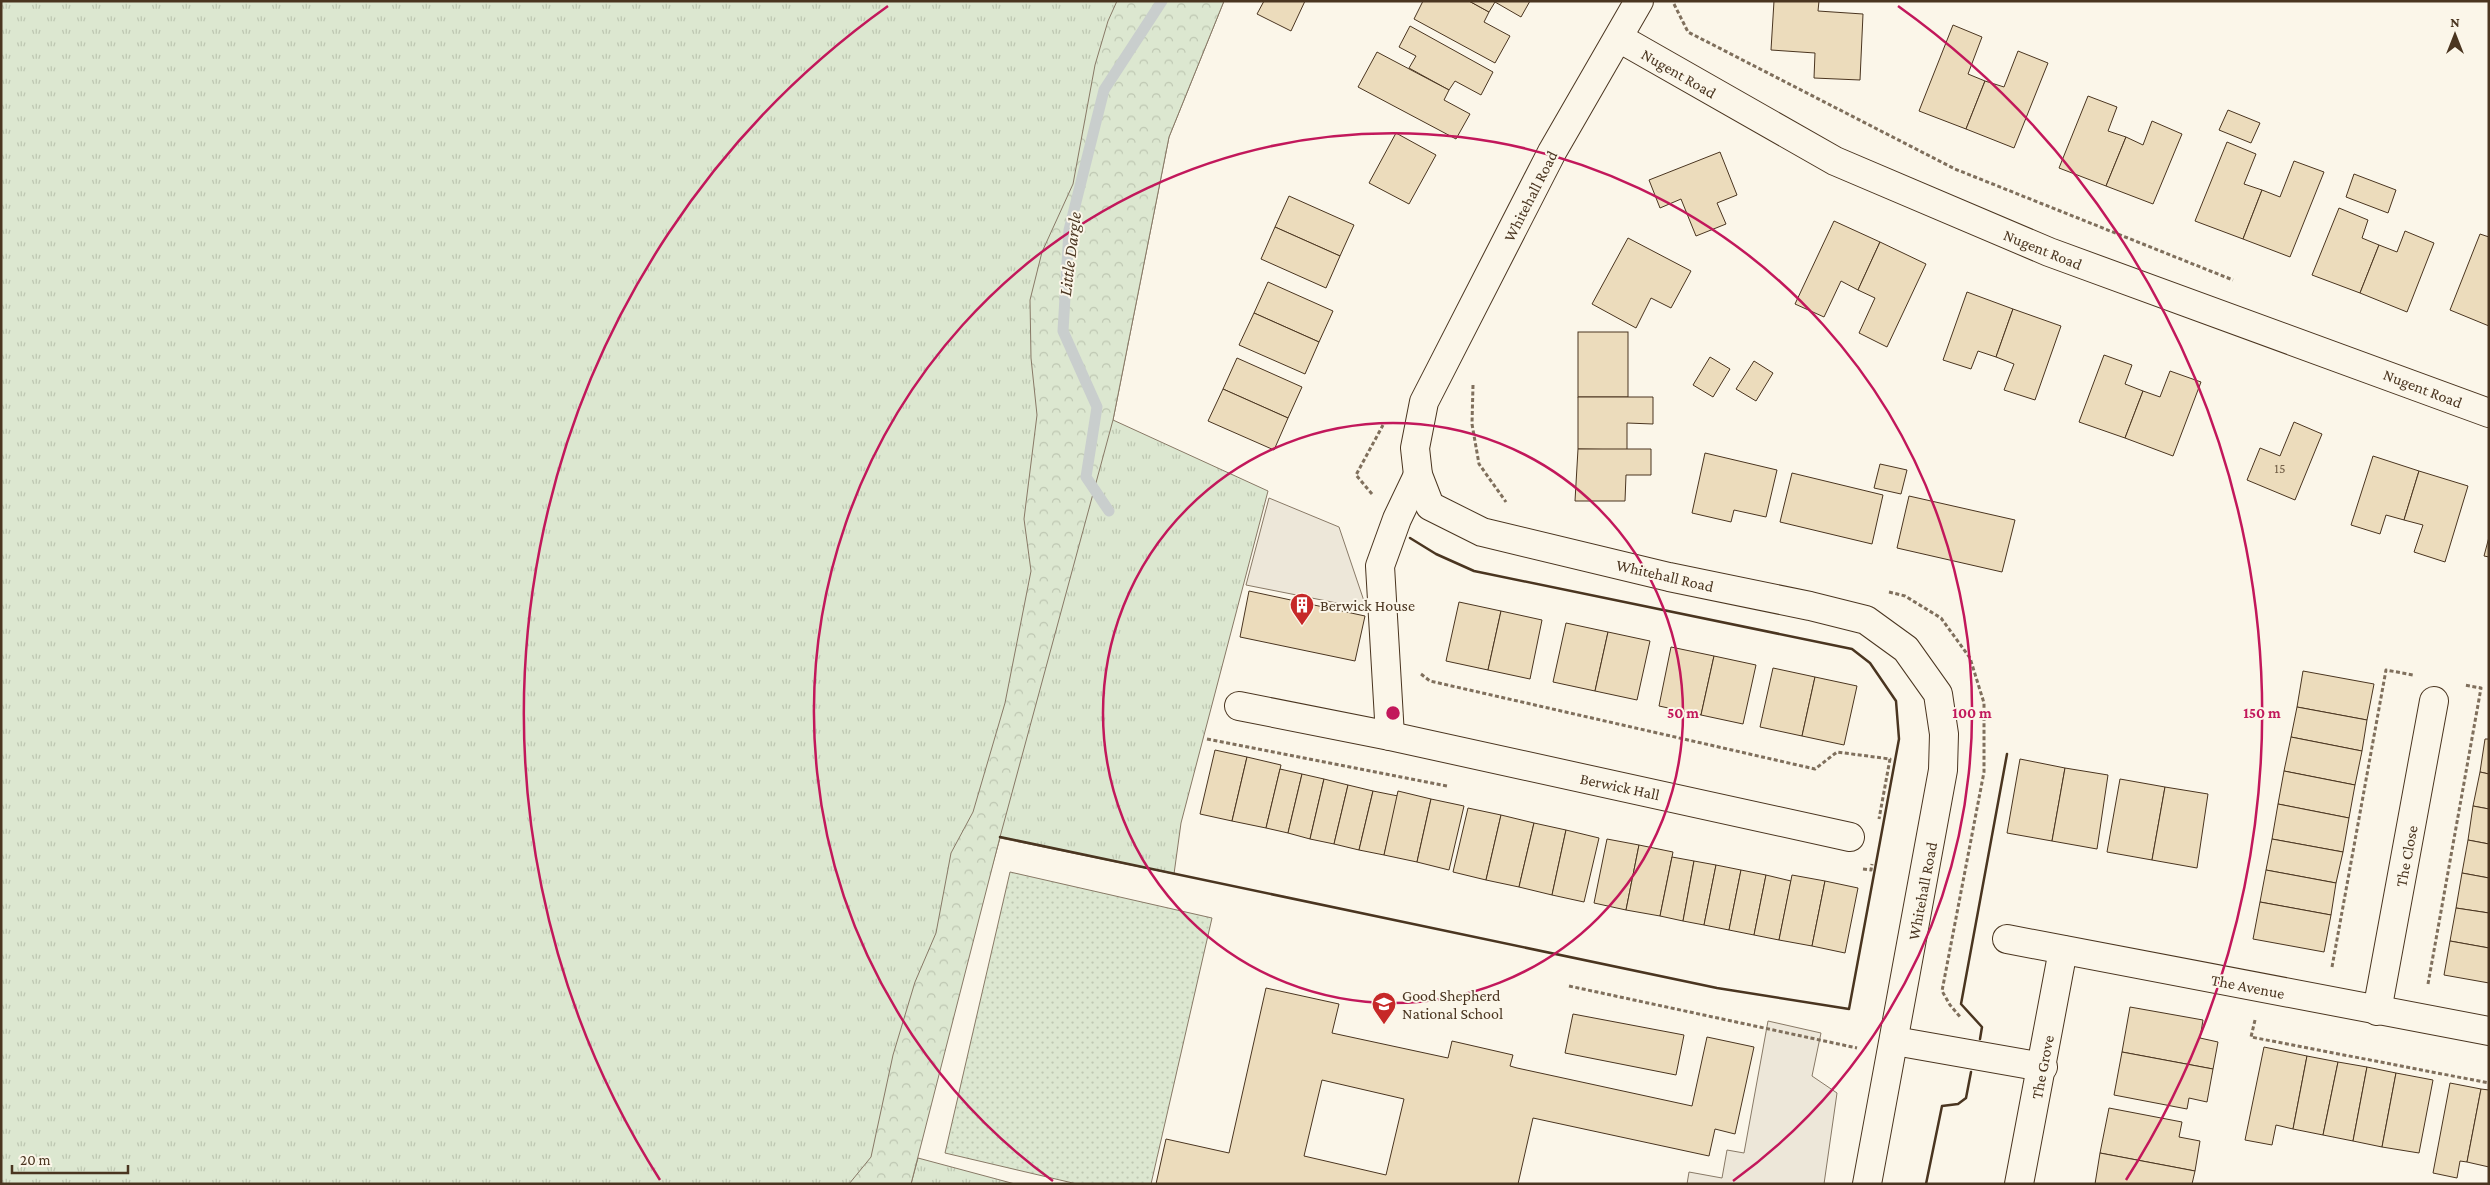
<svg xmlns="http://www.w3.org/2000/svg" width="2490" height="1185" font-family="'Crimson Pro',serif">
  <defs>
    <pattern id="grass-tufts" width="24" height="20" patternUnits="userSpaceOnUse" patternTransform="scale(1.25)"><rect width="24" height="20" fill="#dce7d0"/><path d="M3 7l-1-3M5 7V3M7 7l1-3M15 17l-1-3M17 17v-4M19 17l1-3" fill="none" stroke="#bec7b2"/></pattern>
    <pattern id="forest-crowns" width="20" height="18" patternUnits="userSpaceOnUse" patternTransform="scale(1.25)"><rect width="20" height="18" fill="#dce7d0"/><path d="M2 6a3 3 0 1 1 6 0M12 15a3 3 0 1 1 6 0" fill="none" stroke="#bec7b2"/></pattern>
    <pattern id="park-dots" width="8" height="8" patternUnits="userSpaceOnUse" patternTransform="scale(1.25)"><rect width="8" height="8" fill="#dce7d0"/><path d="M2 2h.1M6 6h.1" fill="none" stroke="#bec7b2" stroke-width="1.8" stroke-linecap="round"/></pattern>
  </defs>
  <rect width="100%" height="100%" fill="#fbf6e9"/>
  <!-- grass -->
  <g fill="url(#grass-tufts)" stroke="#887966">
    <path d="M1,1h1223l-55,136 -56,283 155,71 -87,332 -7,51 -174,-36 -97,346h-902z"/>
    <path d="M918,1158l97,26h-104z"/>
  </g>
  <!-- forest -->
  <path fill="url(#forest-crowns)" stroke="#887966" d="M1117,1h107l-55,136 -56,283 -113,417 -89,347h-62l22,-27 22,-102 22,-73 21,-49 15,-80 22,-41 32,-109 26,-132 -7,-52 13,-104 -6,-57 -1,-58 12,-48 31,-68 22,-119 13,-44z"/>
  <!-- park -->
  <path fill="url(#park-dots)" stroke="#887966" d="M1010,872l202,46 -61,266h-74l-132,-31z"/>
  <!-- parking -->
  <g fill="#ede7d9" stroke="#887966">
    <path d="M1269,498l70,29 25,74 -7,6 -111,-22z"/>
    <path d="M1768,1021l53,12 -9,43 25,17 -13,91h-137l2,-12 33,6 5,-28 17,3z"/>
  </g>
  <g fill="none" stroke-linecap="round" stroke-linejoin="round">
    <!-- stream -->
    <path stroke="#c9cecd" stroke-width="11" d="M1109,511l-23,-34 11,-70 -34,-76 6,-101 35,-140 58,-89"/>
  </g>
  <!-- building -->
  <g fill="#ecdcbc" stroke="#4a3520" fill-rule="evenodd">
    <path d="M1264,1h41l-14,30 -34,-17z"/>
    <path d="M1423,1h46l20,11 -5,10 26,14 -15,27 -81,-44z"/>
    <path d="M1469,1h61l-9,16 -26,-15 -6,10z"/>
    <path d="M1774,1h45l-1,10 45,3 -3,66 -46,-2 1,-25 -44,-3z"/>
    <path d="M1953,25l29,12 -14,37 17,7 -19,48 -47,-18z"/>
    <path d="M1410,26l83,46 -12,23 -26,-14 -6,9 -40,-22 7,-12 -17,-9z"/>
    <path d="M2018,51l30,12 -34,85 -48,-19 19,-48 19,6z"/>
    <path d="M1377,52l72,38 -5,10 26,14 -14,25 -98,-52z"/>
    <path d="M2088,96l29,11 -9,24 18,6 -20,49 -47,-18z"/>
    <path d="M2228,110l32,13 -9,20 -32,-13z"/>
    <path d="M2152,121l30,13 -29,70 -47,-18 20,-49 17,8z"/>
    <path d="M1396,133l40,22 -27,49 -40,-21z"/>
    <path d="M2227,142l29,12 -12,30 18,6 -19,49 -48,-18z"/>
    <path d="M1720,152l17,43 -20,8 9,21 -30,12 -15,-37 -21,9 -11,-28z"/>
    <path d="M2294,161l30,11 -34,85 -47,-18 19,-49 18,7z"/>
    <path d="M2354,174l42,16 -8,23 -42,-16z"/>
    <path d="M1289,196l65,29 -14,31 -65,-29z"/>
    <path d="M2339,208l29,12 -6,18 17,7 -19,48 -48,-18z"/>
    <path d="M1834,221l46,21 -22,48 -17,-9 -17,36 -29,-13z"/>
    <path d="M1275,227l65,29 -14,32 -65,-29z"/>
    <path d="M2405,231l29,12 -27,69 -47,-19 19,-48 18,7z"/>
    <path d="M2480,234l9,3v89l-39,-16z"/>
    <path d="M1628,238l63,33 -20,37 -20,-10 -15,30 -44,-24z"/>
    <path d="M1880,242l46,22 -39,83 -28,-14 16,-35 -17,-8z"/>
    <path d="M1268,282l65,29 -14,31 -65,-29z"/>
    <path d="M1967,292l46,17 -17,48 -18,-6 -7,18 -28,-9z"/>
    <path d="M2013,309l48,17 -26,74 -31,-10 10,-26 -18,-7z"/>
    <path d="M1254,313l65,29 -14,32 -66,-29z"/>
    <rect x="1578" y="332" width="50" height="65"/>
    <path d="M2104,355l28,10 -7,19 18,7 -18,47 -46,-16z"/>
    <path d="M1710,357l20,12 -17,28 -20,-12z"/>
    <path d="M1237,358l65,29 -14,31 -65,-29z"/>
    <path d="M1754,361l19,12 -17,28 -20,-12z"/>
    <path d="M2170,371l31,11 -28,74 -48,-18 18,-47 17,6z"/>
    <path d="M1223,389l65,29 -14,32 -66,-29z"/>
    <path d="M1578,397h75v27l-26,-1v27l-49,-1z"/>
    <path d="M2294,422l28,12 -27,66 -48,-20 13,-32 20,8z"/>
    <path d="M1578,449h73v26h-25l-1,26h-50z"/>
    <path d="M1705,453l72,17 -11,47 -32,-7 -3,12 -39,-9z"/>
    <path d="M2373,456l46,15 -15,49 -18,-5 -6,19 -29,-9z"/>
    <path d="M1880,464l27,6 -6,24 -27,-6z"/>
    <path d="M2419,471l49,15 -23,76 -31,-10 9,-27 -19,-5z"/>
    <path d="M1792,473l91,22 -11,49 -92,-22z"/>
    <path d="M1909,496l106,24 -13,52 -105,-24z"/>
    <path d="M2489,537v20l-5,-1z"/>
    <path d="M1249,591l116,25 -10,45 -115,-24z"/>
    <path d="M1459,602l42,9 -13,59 -42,-9z"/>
    <path d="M1501,611l41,9 -12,59 -42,-9z"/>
    <path d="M1566,623l42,9 -13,59 -42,-9z"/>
    <path d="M1608,632l42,9 -13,59 -42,-9z"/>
    <path d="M1671,647l43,9 -13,59 -42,-9z"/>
    <path d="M1714,656l42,9 -13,59 -42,-9z"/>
    <path d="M1773,668l42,9 -13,59 -42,-9z"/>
    <path d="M2303,671l71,13 -7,36 -70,-13z"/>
    <path d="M1815,677l42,9 -13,59 -42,-9z"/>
    <path d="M2297,707l70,13 -5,31 -71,-14z"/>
    <path d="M2291,737l71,14 -7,34 -71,-14z"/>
    <path d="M2485,739h4v35l-9,-2z"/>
    <path d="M1215,750l32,7 -15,64 -32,-7z"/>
    <path d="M1247,757l34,8 -15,63 -34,-7z"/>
    <path d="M2020,759l45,9 -13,73 -45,-8z"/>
    <path d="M2065,768l43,7 -11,74 -45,-8z"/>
    <path d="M1280,769l22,5 -14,59 -22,-5z"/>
    <path d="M2284,771l71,14 -6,33 -71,-14z"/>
    <path d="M2480,772l9,2v35l-16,-3z"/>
    <path d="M1302,774l22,5 -14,60 -22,-6z"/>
    <path d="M1324,779l24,6 -14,59 -24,-5z"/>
    <path d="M2120,779l45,8 -13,73 -45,-8z"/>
    <path d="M1348,785l25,6 -14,59 -25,-6z"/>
    <path d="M2165,787l43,7 -11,74 -45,-8z"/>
    <path d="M1373,791l25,5 -14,59 -25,-5z"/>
    <path d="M1398,791l33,8 -14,63 -33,-7z"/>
    <path d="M1431,799l33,7 -15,64 -32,-8z"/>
    <path d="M2278,804l71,14 -6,34 -71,-13z"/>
    <path d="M2473,806l16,3v35l-21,-4z"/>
    <path d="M1468,808l33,7 -15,65 -33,-8z"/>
    <path d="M1501,815l33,8 -15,64 -33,-7z"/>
    <path d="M1534,823l32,7 -14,65 -33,-8z"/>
    <path d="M1566,830l33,8 -15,64 -32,-7z"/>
    <path d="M1607,839l32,6 -13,65 -32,-7z"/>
    <path d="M2272,839l71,13 -7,31 -70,-13z"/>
    <path d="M2468,840l21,4v34l-27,-5z"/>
    <path d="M1639,845l34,7 -13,64 -34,-6z"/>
    <path d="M1672,857l22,4 -11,60 -23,-5z"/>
    <path d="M1694,861l22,4 -12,60 -21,-4z"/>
    <path d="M1716,865l25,5 -12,60 -25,-5z"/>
    <path d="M1741,870l25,5 -12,60 -25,-5z"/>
    <path d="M2266,870l70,13 -5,32 -71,-13z"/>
    <path d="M2462,873l27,5v35l-33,-5z"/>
    <path d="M1766,875l25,6 -12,59 -25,-5z"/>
    <path d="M1792,875l33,6 -13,65 -33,-6z"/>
    <path d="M1825,881l33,7 -13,65 -33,-7z"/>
    <path d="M2260,902l71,13 -7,37 -71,-13z"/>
    <path d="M2456,908l33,5v35l-39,-7z"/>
    <path d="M2450,941l39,7v35l-45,-8z"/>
    <path d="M1266,988l73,16 -7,29 116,25 4,-17 61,14 -3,11 7,2 175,38 15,-69 47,10 -19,87 -20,-5 -6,27 -176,-38 -15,66h-362l10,-45 63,14zM1322,1080l82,19 -18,76 -82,-19z"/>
    <path d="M2130,1007l73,13 -3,18 18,4 -5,27 -91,-17z"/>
    <path d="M1573,1014l111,21 -8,40 -111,-22z"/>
    <path d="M2264,1047l43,9 -14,73 -17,-4 -4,20 -27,-5z"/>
    <path d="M2122,1052l91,17 -6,33 -18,-4 -2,11 -73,-14z"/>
    <path d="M2307,1056l31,6 -15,73 -30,-6z"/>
    <path d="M2338,1062l29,5 -14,74 -30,-6z"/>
    <path d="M2367,1067l29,6 -14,74 -29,-6z"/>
    <path d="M2396,1073l37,7 -14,73 -37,-6z"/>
    <path d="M2450,1083l31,6 -14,73 -7,-1 -3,17 -24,-5z"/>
    <path d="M2481,1089l8,1v77l-22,-5z"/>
    <path d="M2109,1108l73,14 -3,15 21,4 -5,30 -95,-18z"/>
    <path d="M2100,1153l95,18 -3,13h-97z"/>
  </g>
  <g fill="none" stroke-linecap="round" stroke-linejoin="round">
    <defs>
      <g id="minor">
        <path d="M1619,38l216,123 214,91 440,161"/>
        <path d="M1239,706l151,30 460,101"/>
        <path d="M1390,736l-10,-170 17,-47 21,-44"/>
        <path d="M2007,939l482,92"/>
        <path d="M2377,1011l57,-310"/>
        <path d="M1895,1041l148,26"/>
        <path d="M2019,1184l44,-234"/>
      </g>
      <path id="tertiary" d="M1639,1l-87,151 -128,250 -9,46 3,27 12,31 52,26 187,45 141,29 56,14 40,29 32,45 6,40 -1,36 -76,414"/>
    </defs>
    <!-- minor casing -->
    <use href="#minor" stroke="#4a3520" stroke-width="30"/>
    <!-- tertiary casing -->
    <use href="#tertiary" stroke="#4a3520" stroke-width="30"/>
    <!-- path -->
    <g stroke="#7f6f5c" stroke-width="3" stroke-dasharray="4 2.5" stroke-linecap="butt">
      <path d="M1674,4l14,28 267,137 278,111"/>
      <path d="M1473,385l-1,39 7,40 27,38"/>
      <path d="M1372,494l-16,-19 27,-50"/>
      <path d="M1889,592l16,4 36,22 29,40 14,45v69l-42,219 8,14 11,13"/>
      <path d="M1421,674l9,7 385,88 22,-17 53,7 -11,60"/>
      <path d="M1207,739l240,47"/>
      <path d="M1863,869l8,1 1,-6"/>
      <path d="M2332,967l54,-297 27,5"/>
      <path d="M2428,984l53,-296 -17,-3"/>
      <path d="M1569,986l288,62"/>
      <path d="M2255,1020l-4,17 238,46"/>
    </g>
    <!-- minor -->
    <use href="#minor" stroke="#fbf6e9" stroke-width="28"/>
    <!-- tertiary -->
    <use href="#tertiary" stroke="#fbf6e9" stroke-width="28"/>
    <!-- wall -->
    <g stroke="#4a3520" stroke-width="2.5">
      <path d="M1000,837l717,151 132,21 50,-270 -3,-38 -26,-38 -18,-14 -378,-78 -38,-17 -26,-16"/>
      <path d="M1980,1039l2,-12 -21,-23 46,-250"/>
      <path d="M1926,1184l16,-78 16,-2 8,-6 5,-26"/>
    </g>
  </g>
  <!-- distance rings -->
  <g fill="none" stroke="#c2185b" stroke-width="2.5">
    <circle cx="1393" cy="713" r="290"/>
    <path d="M1053 1181A579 579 0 1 1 1733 1181"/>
    <path d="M660 1180A869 869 0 0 1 888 6M1898 6A869 869 0 0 1 2126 1180"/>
  </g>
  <!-- icons -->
  <defs>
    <symbol id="building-pin" viewBox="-11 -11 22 30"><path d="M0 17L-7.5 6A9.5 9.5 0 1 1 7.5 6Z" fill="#c62828" stroke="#fbf6e9"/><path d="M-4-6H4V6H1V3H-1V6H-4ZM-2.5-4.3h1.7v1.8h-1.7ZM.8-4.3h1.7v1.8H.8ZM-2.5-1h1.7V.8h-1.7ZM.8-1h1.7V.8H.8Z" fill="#fff"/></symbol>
    <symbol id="school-pin" viewBox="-11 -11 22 30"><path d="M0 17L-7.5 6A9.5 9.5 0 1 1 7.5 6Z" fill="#c62828" stroke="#fbf6e9"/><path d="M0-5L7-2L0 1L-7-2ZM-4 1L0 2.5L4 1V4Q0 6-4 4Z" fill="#fff"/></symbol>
  </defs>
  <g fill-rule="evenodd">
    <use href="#building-pin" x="1288" y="591" width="28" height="38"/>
    <use href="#school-pin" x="1370" y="990" width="28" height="38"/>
  </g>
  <g text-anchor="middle" stroke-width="4" stroke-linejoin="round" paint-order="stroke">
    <!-- number labels -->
    <g font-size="14" fill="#725f47">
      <text x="2280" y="473">15</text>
    </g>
    <!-- street labels -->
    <g font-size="16" fill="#4a3520" stroke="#fbf6e9">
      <text transform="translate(1679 73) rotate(30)" y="6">Nugent Road</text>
      <text transform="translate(1530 196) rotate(-63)" y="6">Whitehall Road</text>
      <text transform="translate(2043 249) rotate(22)" y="6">Nugent Road</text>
      <text transform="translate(2423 388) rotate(21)" y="6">Nugent Road</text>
      <text transform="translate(1665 575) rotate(13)" y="6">Whitehall Road</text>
      <text transform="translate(1620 786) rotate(12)" y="6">Berwick Hall</text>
      <text transform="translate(2406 856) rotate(-79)" y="6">The Close</text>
      <text transform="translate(1922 891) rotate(-79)" y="6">Whitehall Road</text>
      <text transform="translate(2248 986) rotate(11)" y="6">The Avenue</text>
      <text transform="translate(2042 1067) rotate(-79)" y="6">The Grove</text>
    </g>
    <!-- poi labels -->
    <g font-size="16" fill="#4a3520" stroke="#fbf6e9" text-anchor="start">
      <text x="1320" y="611">Berwick House</text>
      <text x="1402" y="1001">Good Shepherd<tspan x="1402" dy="18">National School</tspan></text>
    </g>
    <!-- water labels -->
    <g font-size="18" font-style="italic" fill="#4a3520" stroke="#fbf6e9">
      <text transform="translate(1070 254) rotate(-83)" y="6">Little Dargle</text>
    </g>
  </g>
  <circle cx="1393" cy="713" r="8" fill="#c2185b" stroke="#fbf6e9" stroke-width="2.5"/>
  <g font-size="15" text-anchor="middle" font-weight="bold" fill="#c2185b" stroke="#fbf6e9" stroke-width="4" stroke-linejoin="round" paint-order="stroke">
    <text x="1683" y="718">50 m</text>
    <text x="1972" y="718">100 m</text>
    <text x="2262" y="718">150 m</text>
  </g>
  <!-- border -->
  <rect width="2490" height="1185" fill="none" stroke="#4a3520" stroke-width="5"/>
  <!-- north arrow -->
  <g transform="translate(2455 35)" stroke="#fbf6e9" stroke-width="4" paint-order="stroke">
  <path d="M0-4L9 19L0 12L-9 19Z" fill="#4a3520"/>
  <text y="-8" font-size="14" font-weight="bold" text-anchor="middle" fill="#4a3520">N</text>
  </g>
  <!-- scale -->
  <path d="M12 1165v8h116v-8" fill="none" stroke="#4a3520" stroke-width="2.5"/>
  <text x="20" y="1165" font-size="15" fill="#4a3520" stroke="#fbf6e9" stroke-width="4" paint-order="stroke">20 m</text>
</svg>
